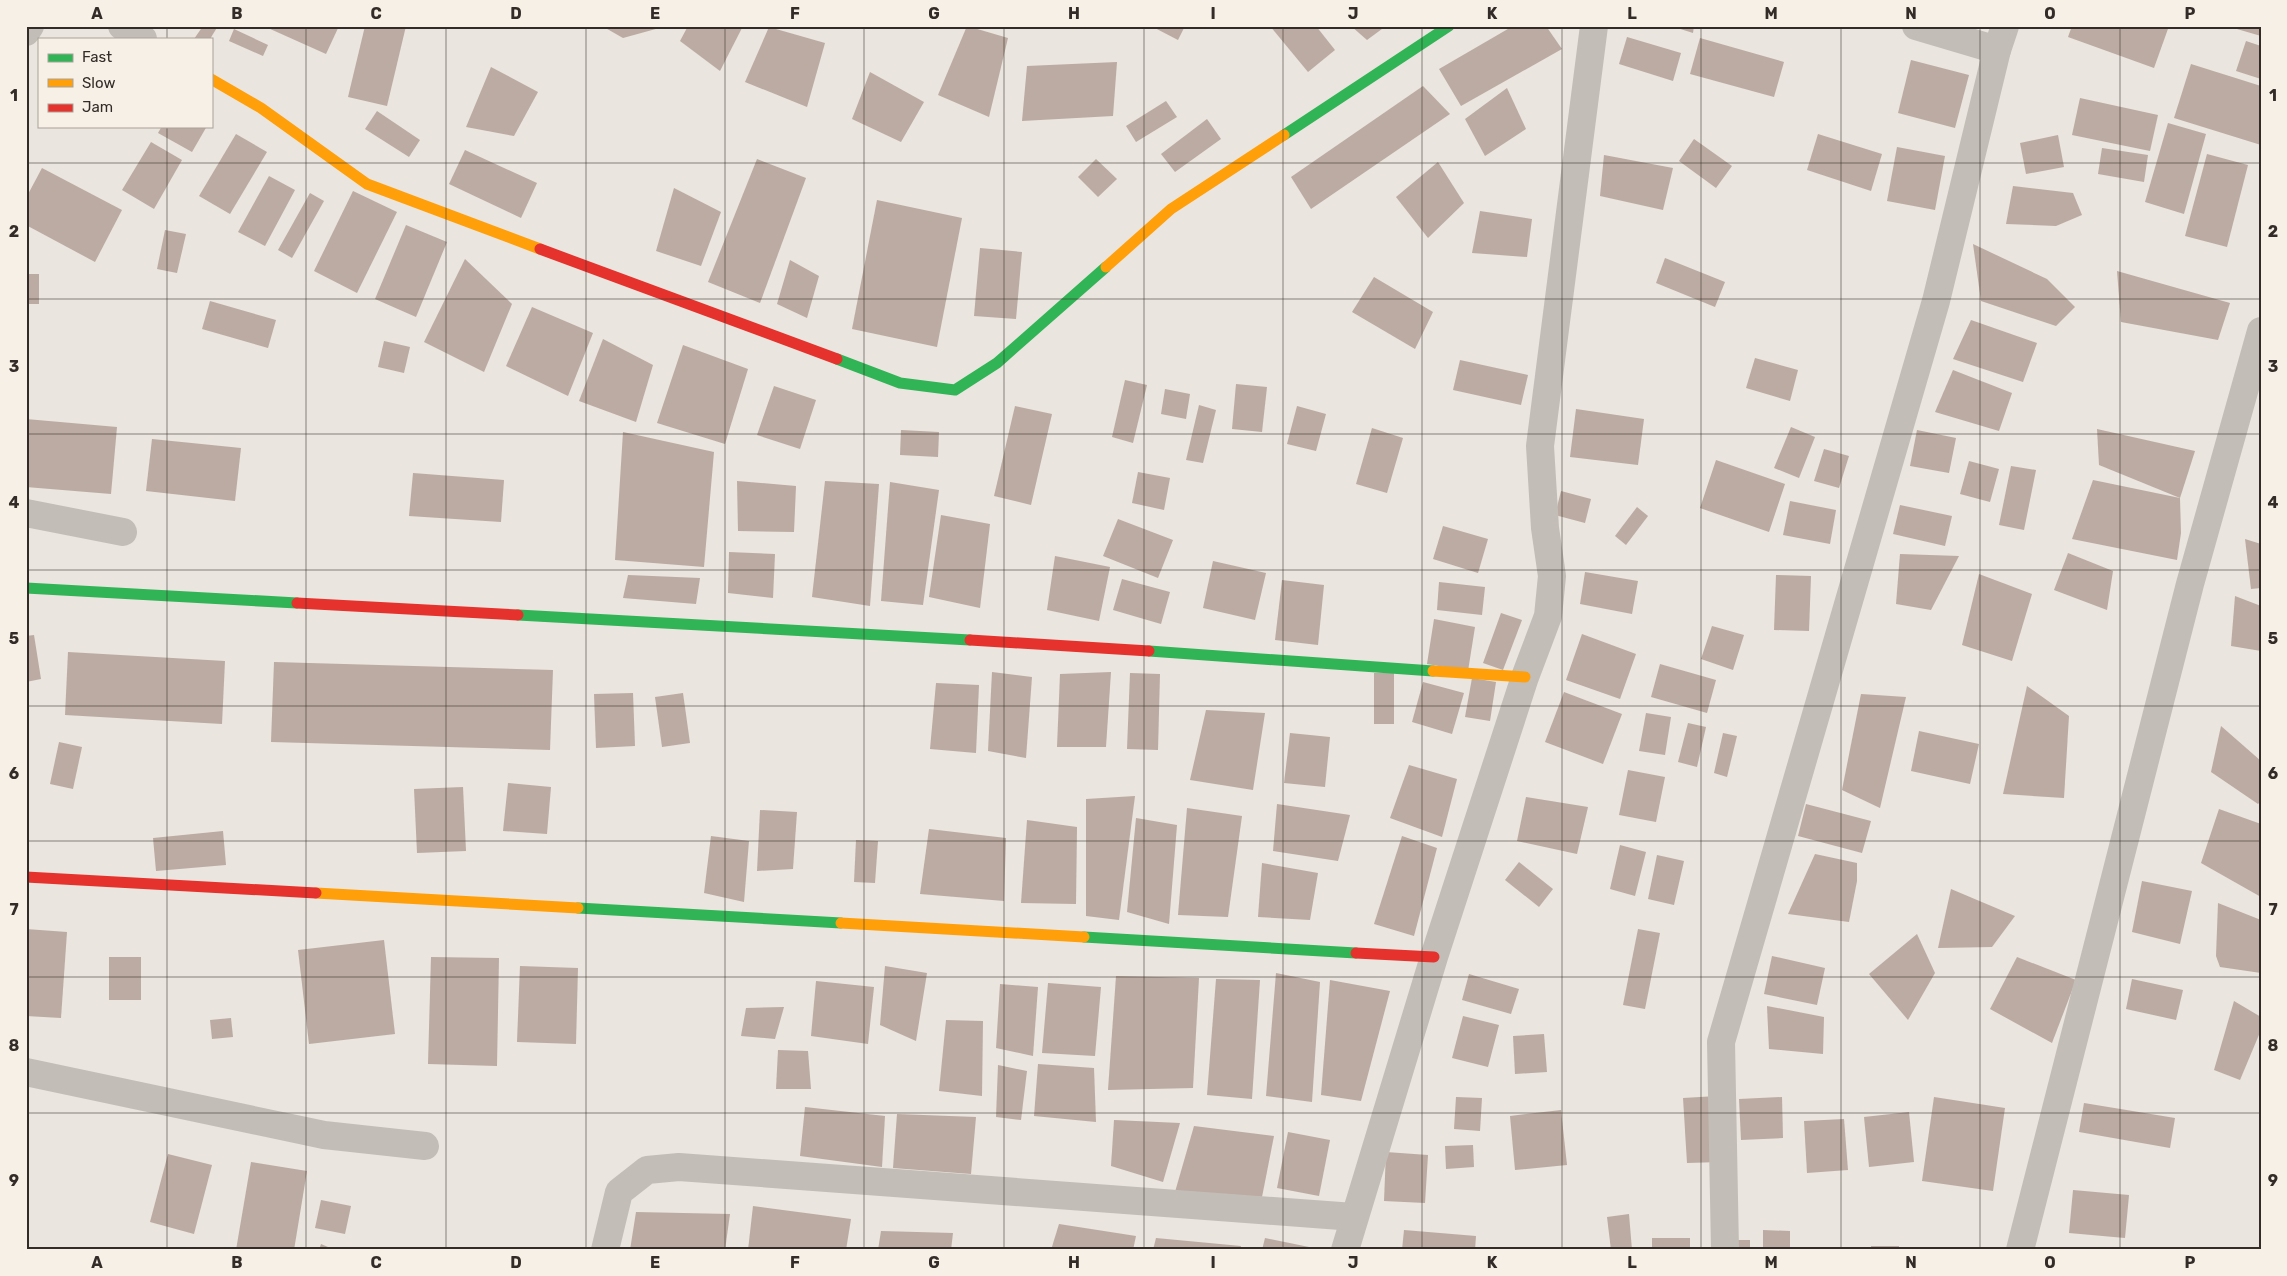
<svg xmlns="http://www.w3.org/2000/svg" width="2287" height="1276" font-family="Rubik,sans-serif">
  <rect width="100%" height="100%" fill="#eae5df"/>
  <!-- building -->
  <g fill="#bcaba2">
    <path d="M203,26h15l-8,13h-16z"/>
    <path d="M269,26h70l-13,28 -58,-26z"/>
    <path d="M365,26h41l-19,80 -39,-9z"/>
    <path d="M602,26h61v1l-40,11z"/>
    <path d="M688,26h55l-23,45 -40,-30z"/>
    <path d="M967,26l41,12 -19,79 -51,-22z"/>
    <path d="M1151,26h34l-7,14z"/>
    <path d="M1270,26h46l19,24 -27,22z"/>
    <path d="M1351,26h35l-19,14z"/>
    <path d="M1513,26h33l16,23 -101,57 -22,-37z"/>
    <path d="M1671,26h23l-1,7z"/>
    <path d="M2072,26h97l-15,42 -86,-31z"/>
    <path d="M2261,26v10l-31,-9v-1z"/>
    <path d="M769,27l56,16 -18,64 -62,-25z"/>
    <path d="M234,29l34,16 -5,11 -34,-15z"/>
    <path d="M1627,37l54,16 -8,28 -54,-17z"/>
    <path d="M1700,38l84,24 -10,35 -84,-23z"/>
    <path d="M2246,41l15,5v33l-25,-8z"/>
    <path d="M1911,60l58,15 -14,53 -57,-15z"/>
    <path d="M1117,62l-4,54 -91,5 5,-55z"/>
    <path d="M2191,64l70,22v59l-87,-27z"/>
    <path d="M491,67l47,25 -24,44 -48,-9z"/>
    <path d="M870,72l54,30 -23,40 -49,-23z"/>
    <path d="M1423,86l27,28 -139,95 -20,-32z"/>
    <path d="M1507,88l19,41 -41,27 -20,-37z"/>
    <path d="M2080,98l78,17 -8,36 -78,-16z"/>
    <path d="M1166,101l11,16 -41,25 -10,-16z"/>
    <path d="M377,111l43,29 -11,17 -44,-28z"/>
    <path d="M1207,119l14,20 -46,33 -14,-18z"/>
    <path d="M2168,123l38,11 -22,80 -39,-12z"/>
    <path d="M162,126h45l-15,26 -34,-19z"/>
    <path d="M236,134l31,18 -37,62 -31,-18z"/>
    <path d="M1818,134l64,20 -11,37 -64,-21z"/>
    <path d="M2058,135l6,32 -38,7 -6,-31z"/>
    <path d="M1694,139l38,27 -16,22 -37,-27z"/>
    <path d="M151,142l31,18 -28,49 -32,-19z"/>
    <path d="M1897,147l48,9 -10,54 -48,-9z"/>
    <path d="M2102,148l46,7 -4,27 -46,-8z"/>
    <path d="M465,150l72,33 -16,35 -72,-34z"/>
    <path d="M2207,154l41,11 -21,82 -42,-11z"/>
    <path d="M1604,155l69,13 -10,42 -63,-14z"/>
    <path d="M757,159l49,19 -46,125 -52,-21z"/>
    <path d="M1096,159l21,20 -19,18 -20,-20z"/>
    <path d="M1438,162l26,41 -36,35 -32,-41z"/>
    <path d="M42,168l80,42 -27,52 -69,-37v-27z"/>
    <path d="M269,176l26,14 -30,56 -27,-14z"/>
    <path d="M2013,186l60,7 9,22 -26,11 -50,-2z"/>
    <path d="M674,188l47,24 -20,54 -45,-15z"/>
    <path d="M353,191l44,21 -40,81 -43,-22z"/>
    <path d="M310,193l14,8 -32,57 -14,-8z"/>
    <path d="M877,200l85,18 -25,129 -85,-18z"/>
    <path d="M1480,211l52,8 -5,38 -55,-4z"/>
    <path d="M406,225l41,17 -31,75 -41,-18z"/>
    <path d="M165,230l21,4 -9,39 -20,-4z"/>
    <path d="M1973,244l74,35 28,28 -19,19 -75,-25z"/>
    <path d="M980,248l42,4 -6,67 -42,-3z"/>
    <path d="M1665,258l60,24 -10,25 -59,-24z"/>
    <path d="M465,259l47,45 -28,68 -60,-30z"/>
    <path d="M790,260l29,16 -12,42 -30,-14z"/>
    <path d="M2117,271l113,32 -12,37 -97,-18z"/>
    <rect x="26" y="274" width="13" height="30"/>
    <path d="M1374,277l59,35 -18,37 -63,-37z"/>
    <path d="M210,301l66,19 -8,28 -66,-19z"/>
    <path d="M532,307l61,26 -25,63 -62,-30z"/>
    <path d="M1971,320l66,23 -14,39 -70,-23z"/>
    <path d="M603,339l50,26 -17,57 -57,-21z"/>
    <path d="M384,341l26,6 -6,26 -26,-6z"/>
    <path d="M683,345l65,24 -23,75 -68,-21z"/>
    <path d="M1755,358l43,12 -8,31 -44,-13z"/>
    <path d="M1460,360l68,15 -7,30 -68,-15z"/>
    <path d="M1953,370l59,23 -13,38 -64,-19z"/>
    <path d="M1125,380l22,5 -14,58 -21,-6z"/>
    <path d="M1236,384l31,3 -5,45 -30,-3z"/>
    <path d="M774,386l42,14 -16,49 -43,-14z"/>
    <path d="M1165,389l25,5 -4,25 -25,-5z"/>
    <path d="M1199,405l17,5 -13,53 -17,-3z"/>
    <path d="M1015,406l37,8 -21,91 -37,-9z"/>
    <path d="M1297,406l29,8 -10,37 -29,-7z"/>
    <path d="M1576,409l68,10 -6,46 -68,-8z"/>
    <path d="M26,419l91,8 -6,67 -85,-7z"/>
    <path d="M1791,427l24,10 -16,41 -25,-10z"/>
    <path d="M1372,428l31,10 -16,55 -31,-9z"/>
    <path d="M2097,429l98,22 -15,47 -81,-33z"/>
    <path d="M901,430l38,2 -1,25 -38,-2z"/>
    <path d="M1917,430l39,8 -7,35 -39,-7z"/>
    <path d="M623,432l91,20 -10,115 -89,-7z"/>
    <path d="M152,439l89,9 -6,53 -89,-10z"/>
    <path d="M1824,449l25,7 -10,32 -25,-7z"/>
    <path d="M1716,460l69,24 -16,48 -69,-24z"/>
    <path d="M1969,461l30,8 -9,33 -30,-8z"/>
    <path d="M2011,466l25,4 -12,60 -25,-5z"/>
    <path d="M1138,472l32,6 -6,32 -32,-7z"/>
    <path d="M413,473l91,7 -3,42 -92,-6z"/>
    <path d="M2093,480l87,18 1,35 -4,27 -105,-21z"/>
    <path d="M737,481l59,5 -2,46 -56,-1z"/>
    <path d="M825,481l54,3 -9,122 -58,-9z"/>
    <path d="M890,482l49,8 -16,115 -42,-4z"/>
    <path d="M1561,491l30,8 -6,24 -30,-8z"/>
    <path d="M1790,501l46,9 -6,34 -47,-9z"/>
    <path d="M1900,505l52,11 -7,30 -52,-12z"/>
    <path d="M1637,507l11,9 -22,29 -11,-9z"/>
    <path d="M941,515l49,9 -10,84 -51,-11z"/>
    <path d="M1118,519l55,21 -15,38 -55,-22z"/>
    <path d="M1443,526l45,13 -10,34 -45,-14z"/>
    <path d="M2245,539l16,5v44l-10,1z"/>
    <path d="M729,552l46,2 -2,44 -45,-5z"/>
    <path d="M2068,553l45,18 -6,39 -53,-20z"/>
    <path d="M1900,554l59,2 -28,54 -35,-6z"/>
    <path d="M1055,556l55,11 -11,54 -52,-11z"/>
    <path d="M1213,561l53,12 -11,47 -52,-12z"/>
    <path d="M1585,572l53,9 -6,33 -52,-10z"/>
    <path d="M1979,574l53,20 -20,67 -50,-16z"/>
    <path d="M628,575l72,3 -4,26 -73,-6z"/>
    <path d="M1776,575l35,1 -2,55 -35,-1z"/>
    <path d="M1122,579l48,13 -9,32 -48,-14z"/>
    <path d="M1282,580l42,5 -6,60 -43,-5z"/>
    <path d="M1439,582l46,5 -3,28 -45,-5z"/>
    <path d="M2235,596l26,10v45l-30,-5z"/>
    <path d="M1501,613l21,7 -19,50 -20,-7z"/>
    <path d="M1434,619l41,8 -7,44 -41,-7z"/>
    <path d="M1712,626l32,9 -11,35 -32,-11z"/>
    <path d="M1582,634l54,20 -16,45 -54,-19z"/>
    <path d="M34,635l7,44 -15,3v-46z"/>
    <path d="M68,652l157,9 -3,63 -157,-9z"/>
    <path d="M274,662l279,8 -3,80 -279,-8z"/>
    <path d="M1660,664l56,16 -9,33 -56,-16z"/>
    <path d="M992,672l40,5 -6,81 -38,-7z"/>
    <path d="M1111,672l-5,75h-49l3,-73z"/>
    <path d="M1130,673l30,1 -2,76 -31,-1z"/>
    <rect x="1374" y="673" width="20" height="51"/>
    <path d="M1472,678l24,4 -6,39 -25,-4z"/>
    <path d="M1423,682l41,11 -12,41 -40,-12z"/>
    <path d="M936,683l43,2 -3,68 -46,-4z"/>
    <path d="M2027,686l42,30 -5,82 -61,-4z"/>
    <path d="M1564,692l58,22 -19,50 -58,-22z"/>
    <path d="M633,693l2,53 -39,2 -2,-54z"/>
    <path d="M683,693l7,50 -28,4 -7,-50z"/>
    <path d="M1861,694l45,3 -26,111 -38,-18z"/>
    <path d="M1206,710l59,3 -12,77 -63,-10z"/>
    <path d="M1646,713l25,4 -6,38 -26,-4z"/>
    <path d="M1688,723l18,4 -9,40 -19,-5z"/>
    <path d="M2221,726l40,35v40l-3,3 -47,-32z"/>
    <path d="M1919,731l60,13 -9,40 -59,-13z"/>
    <path d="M1290,733l40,4 -5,50 -41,-4z"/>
    <path d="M1723,733l14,3 -10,41 -13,-4z"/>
    <path d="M59,742l23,5 -9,42 -23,-5z"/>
    <path d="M1409,765l48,14 -15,58 -52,-19z"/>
    <path d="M1628,770l37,7 -9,45 -37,-7z"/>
    <path d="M508,783l43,4 -4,47 -44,-3z"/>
    <path d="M463,787l3,64 -49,2 -3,-64z"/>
    <path d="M1135,796l-16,124 -33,-4v-117z"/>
    <path d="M1526,797l62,10 -11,47 -60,-13z"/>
    <path d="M1277,804l73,11 -12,46 -65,-10z"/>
    <path d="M1806,804l65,17 -9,32 -64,-17z"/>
    <path d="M1187,808l55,8 -14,101 -50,-2z"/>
    <path d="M2219,809l42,15v73l-60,-34z"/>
    <path d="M760,810l37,2 -4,57 -36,2z"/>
    <path d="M1136,818l41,7 -8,99 -42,-12z"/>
    <path d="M1027,820l50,7 -1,77 -55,-1z"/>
    <path d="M929,829l77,9 -2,63 -84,-7z"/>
    <path d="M223,831l3,34 -70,6 -3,-33z"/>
    <path d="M711,836l38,5 -5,61 -40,-9z"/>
    <path d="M1402,836l35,12 -23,88 -40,-12z"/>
    <path d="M856,840l22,1 -3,42 -21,-1z"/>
    <path d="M1620,845l26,7 -11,44 -25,-7z"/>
    <path d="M1815,854l42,9v18l-8,41 -61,-8z"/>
    <path d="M1657,855l27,6 -10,44 -26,-6z"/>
    <path d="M1519,862l34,27 -14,18 -34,-27z"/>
    <path d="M1262,863l56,10 -8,47 -52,-3z"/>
    <path d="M2142,881l50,10 -12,53 -48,-12z"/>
    <path d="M1951,889l64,27 -23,31 -54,1z"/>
    <path d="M2218,903l43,17v53l-41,-6 -4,-11z"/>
    <path d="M26,929l41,3 -6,86 -35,-2z"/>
    <path d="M1638,929l22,4 -15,76 -22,-4z"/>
    <path d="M1917,934l18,39 -27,47 -39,-46z"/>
    <path d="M384,940l11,94 -86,10 -11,-94z"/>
    <path d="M1772,956l53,12 -8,37 -53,-11z"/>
    <rect x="109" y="957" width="32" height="43"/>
    <path d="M431,957l68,1 -2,108 -69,-2z"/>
    <path d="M2017,957l59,23 -24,63 -62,-34z"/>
    <path d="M520,966l58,2 -2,76 -59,-2z"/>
    <path d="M885,966l42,7 -11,68 -36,-16z"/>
    <path d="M1276,973l44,9 -8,120 -46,-6z"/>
    <path d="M1469,974l50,15 -8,25 -49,-14z"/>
    <path d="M1116,976l83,2 -6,110 -85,2z"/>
    <path d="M1216,979l44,1 -8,119 -45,-4z"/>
    <path d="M2132,979l51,11 -7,30 -50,-11z"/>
    <path d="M1330,980l60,11 -29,110 -40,-6z"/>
    <path d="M816,981l58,6 -6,57 -57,-8z"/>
    <path d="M1048,983l53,4 -6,69 -53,-3z"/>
    <path d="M1000,984l38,3 -5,69 -37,-8z"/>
    <path d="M2234,1001l27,16v13l-21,50 -26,-10z"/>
    <path d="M1767,1006l57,11 -1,37 -54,-5z"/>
    <path d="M784,1007l-9,32 -34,-3 5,-28z"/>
    <path d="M1463,1016l36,9 -11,42 -36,-9z"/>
    <path d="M231,1018l2,19 -21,2 -2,-19z"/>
    <path d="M946,1020l37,1 -1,75 -43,-5z"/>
    <path d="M1544,1034l3,38 -32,2 -2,-38z"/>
    <path d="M778,1050l30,1 3,38h-35z"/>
    <path d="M1038,1064l56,4 2,54 -62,-6z"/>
    <path d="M998,1065l29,6 -6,49 -25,-3z"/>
    <path d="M1717,1096l3,66 -33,1 -4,-65z"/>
    <path d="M1456,1097l26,1 -2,33 -26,-2z"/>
    <path d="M1782,1097l1,41 -42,2 -2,-41z"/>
    <path d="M1934,1097l71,11 -12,83 -71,-10z"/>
    <path d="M2084,1103l91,15 -5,30 -91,-16z"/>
    <path d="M805,1107l80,9 -3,51 -82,-11z"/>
    <path d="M1561,1110l6,55 -52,5 -5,-54z"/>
    <path d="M1909,1112l5,50 -45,5 -5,-50z"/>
    <path d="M897,1114l79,3 -5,57 -78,-6z"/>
    <path d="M1844,1119l4,51 -41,3 -3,-52z"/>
    <path d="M1114,1120l66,3 -17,59 -52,-16z"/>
    <path d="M1194,1126l80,10 -12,61 -87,-5z"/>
    <path d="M1288,1132l42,8 -11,56 -42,-8z"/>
    <path d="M1473,1145l1,22 -28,2 -1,-23z"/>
    <path d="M1386,1152l42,3 -3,48 -41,-2z"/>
    <path d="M168,1154l44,11 -18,69 -44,-12z"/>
    <path d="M251,1162l56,9 -13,79h-58z"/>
    <path d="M2073,1190l56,5 -4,43 -56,-5z"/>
    <path d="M321,1200l30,6 -6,28 -30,-6z"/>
    <path d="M753,1206l98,13 -5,31h-98z"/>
    <path d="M636,1212l94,2 -5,36h-95z"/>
    <path d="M1629,1214l3,36h-21l-4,-33z"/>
    <path d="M1059,1224l77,12 -3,14h-82z"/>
    <path d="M1404,1230l72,6 -1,14h-73z"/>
    <path d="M1763,1230l27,1v19h-27z"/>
    <path d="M881,1231l72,2 -2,17h-73z"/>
    <path d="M1156,1238l85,8 -1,4h-87z"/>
    <path d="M1265,1238l49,10v2h-52z"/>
    <rect x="1652" y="1238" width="38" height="12"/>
    <rect x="1729" y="1240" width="21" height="10"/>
    <path d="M321,1244l14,6h-16z"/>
    <rect x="1871" y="1246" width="28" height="4"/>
  </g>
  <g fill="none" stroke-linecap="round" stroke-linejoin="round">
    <!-- street -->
    <g stroke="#c3bdb8" stroke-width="28">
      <path d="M122,26l21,13"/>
      <path d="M1916,26l81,24"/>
      <path d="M26,32l4,-6"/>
      <path d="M26,513l97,19"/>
      <path d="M26,1072l298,63 101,11"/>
      <path d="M605,1250l14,-58 28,-22 32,-3 675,50"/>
      <path d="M1345,1250l89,-293 91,-280 23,-61 4,-40 -7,-48 -5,-82 54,-420"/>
      <path d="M1725,1250l-4,-208 215,-741 61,-251 8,-24"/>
      <path d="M2020,1250l170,-666 71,-253"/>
    </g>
    <!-- fast -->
    <g stroke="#30b455" stroke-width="11">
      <path d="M1284,135l165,-109"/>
      <path d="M837,359l63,24 55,7 42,-27 109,-96"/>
      <path d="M26,588l271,15"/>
      <path d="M518,615l452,25"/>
      <path d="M1149,651l284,20"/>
      <path d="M578,908l263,15"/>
      <path d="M1084,937l272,16"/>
    </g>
    <!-- slow -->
    <g stroke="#ff9f0a" stroke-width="11">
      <path d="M211,79l50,29 106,76 173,65"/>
      <path d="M1106,267l65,-58 113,-74"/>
      <path d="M1433,671l92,6"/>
      <path d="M316,893l262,15"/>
      <path d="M841,923l243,14"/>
    </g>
    <!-- jam -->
    <g stroke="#e5322d" stroke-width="11">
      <path d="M540,249l297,110"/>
      <path d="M297,603l221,12"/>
      <path d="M970,640l179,11"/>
      <path d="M26,877l290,16"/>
      <path d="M1356,953l78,4"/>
    </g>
  </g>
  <!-- grid -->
  <path fill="none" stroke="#332b27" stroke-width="1" stroke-opacity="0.55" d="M167,26v13M306,26v1224M446,26v1224M586,26v1224M725,26v1224M864,26v1224M1004,26v1224M1144,26v1224M1283,26v1224M1422,26v1224M1562,26v1224M1701,26v1224M1841,26v1224M1980,26v1224M2120,26v1224M167,126v1124M26,163h2235M26,299h2235M26,434h2235M26,570h2235M26,706h2235M26,841h2235M26,977h2235M26,1113h2235"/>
  <!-- border -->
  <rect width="2287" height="1276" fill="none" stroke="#f7f0e6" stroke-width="55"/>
  <!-- legend -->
  <rect x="38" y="38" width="175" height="90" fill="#f7f0e6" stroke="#a9a19a"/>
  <rect x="48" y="54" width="25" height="8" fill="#30b455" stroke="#a9a19a"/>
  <text x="82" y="62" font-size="15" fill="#332b27">Fast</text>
  <rect x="48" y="79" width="25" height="8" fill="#ff9f0a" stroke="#a9a19a"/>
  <text x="82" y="88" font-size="15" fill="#332b27">Slow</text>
  <rect x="48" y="104" width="25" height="8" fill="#e5322d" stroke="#a9a19a"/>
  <text x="82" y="112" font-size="15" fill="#332b27">Jam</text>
  <rect x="28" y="28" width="2232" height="1220" fill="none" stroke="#332b27" stroke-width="2"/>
  <g font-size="16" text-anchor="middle" font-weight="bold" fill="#332b27">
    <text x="97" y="19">A</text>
    <text x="237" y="19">B</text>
    <text x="376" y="19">C</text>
    <text x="516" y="19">D</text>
    <text x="655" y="19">E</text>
    <text x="795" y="19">F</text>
    <text x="934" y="19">G</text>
    <text x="1074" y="19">H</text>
    <text x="1213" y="19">I</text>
    <text x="1353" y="19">J</text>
    <text x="1492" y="19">K</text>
    <text x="1632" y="19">L</text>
    <text x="1771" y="19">M</text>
    <text x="1911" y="19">N</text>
    <text x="2050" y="19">O</text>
    <text x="2190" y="19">P</text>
    <text x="14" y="101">1</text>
    <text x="2273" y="101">1</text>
    <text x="14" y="237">2</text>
    <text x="2273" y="237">2</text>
    <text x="14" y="372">3</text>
    <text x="2273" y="372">3</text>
    <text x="14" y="508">4</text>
    <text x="2273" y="508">4</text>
    <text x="14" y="644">5</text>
    <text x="2273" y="644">5</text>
    <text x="14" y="779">6</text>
    <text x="2273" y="779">6</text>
    <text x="14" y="915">7</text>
    <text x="2273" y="915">7</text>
    <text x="14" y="1051">8</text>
    <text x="2273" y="1051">8</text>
    <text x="14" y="1186">9</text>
    <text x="2273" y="1186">9</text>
    <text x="97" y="1268">A</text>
    <text x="237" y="1268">B</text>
    <text x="376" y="1268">C</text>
    <text x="516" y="1268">D</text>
    <text x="655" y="1268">E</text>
    <text x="795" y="1268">F</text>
    <text x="934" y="1268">G</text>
    <text x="1074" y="1268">H</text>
    <text x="1213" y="1268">I</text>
    <text x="1353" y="1268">J</text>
    <text x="1492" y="1268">K</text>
    <text x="1632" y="1268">L</text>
    <text x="1771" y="1268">M</text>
    <text x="1911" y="1268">N</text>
    <text x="2050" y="1268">O</text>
    <text x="2190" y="1268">P</text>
  </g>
</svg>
